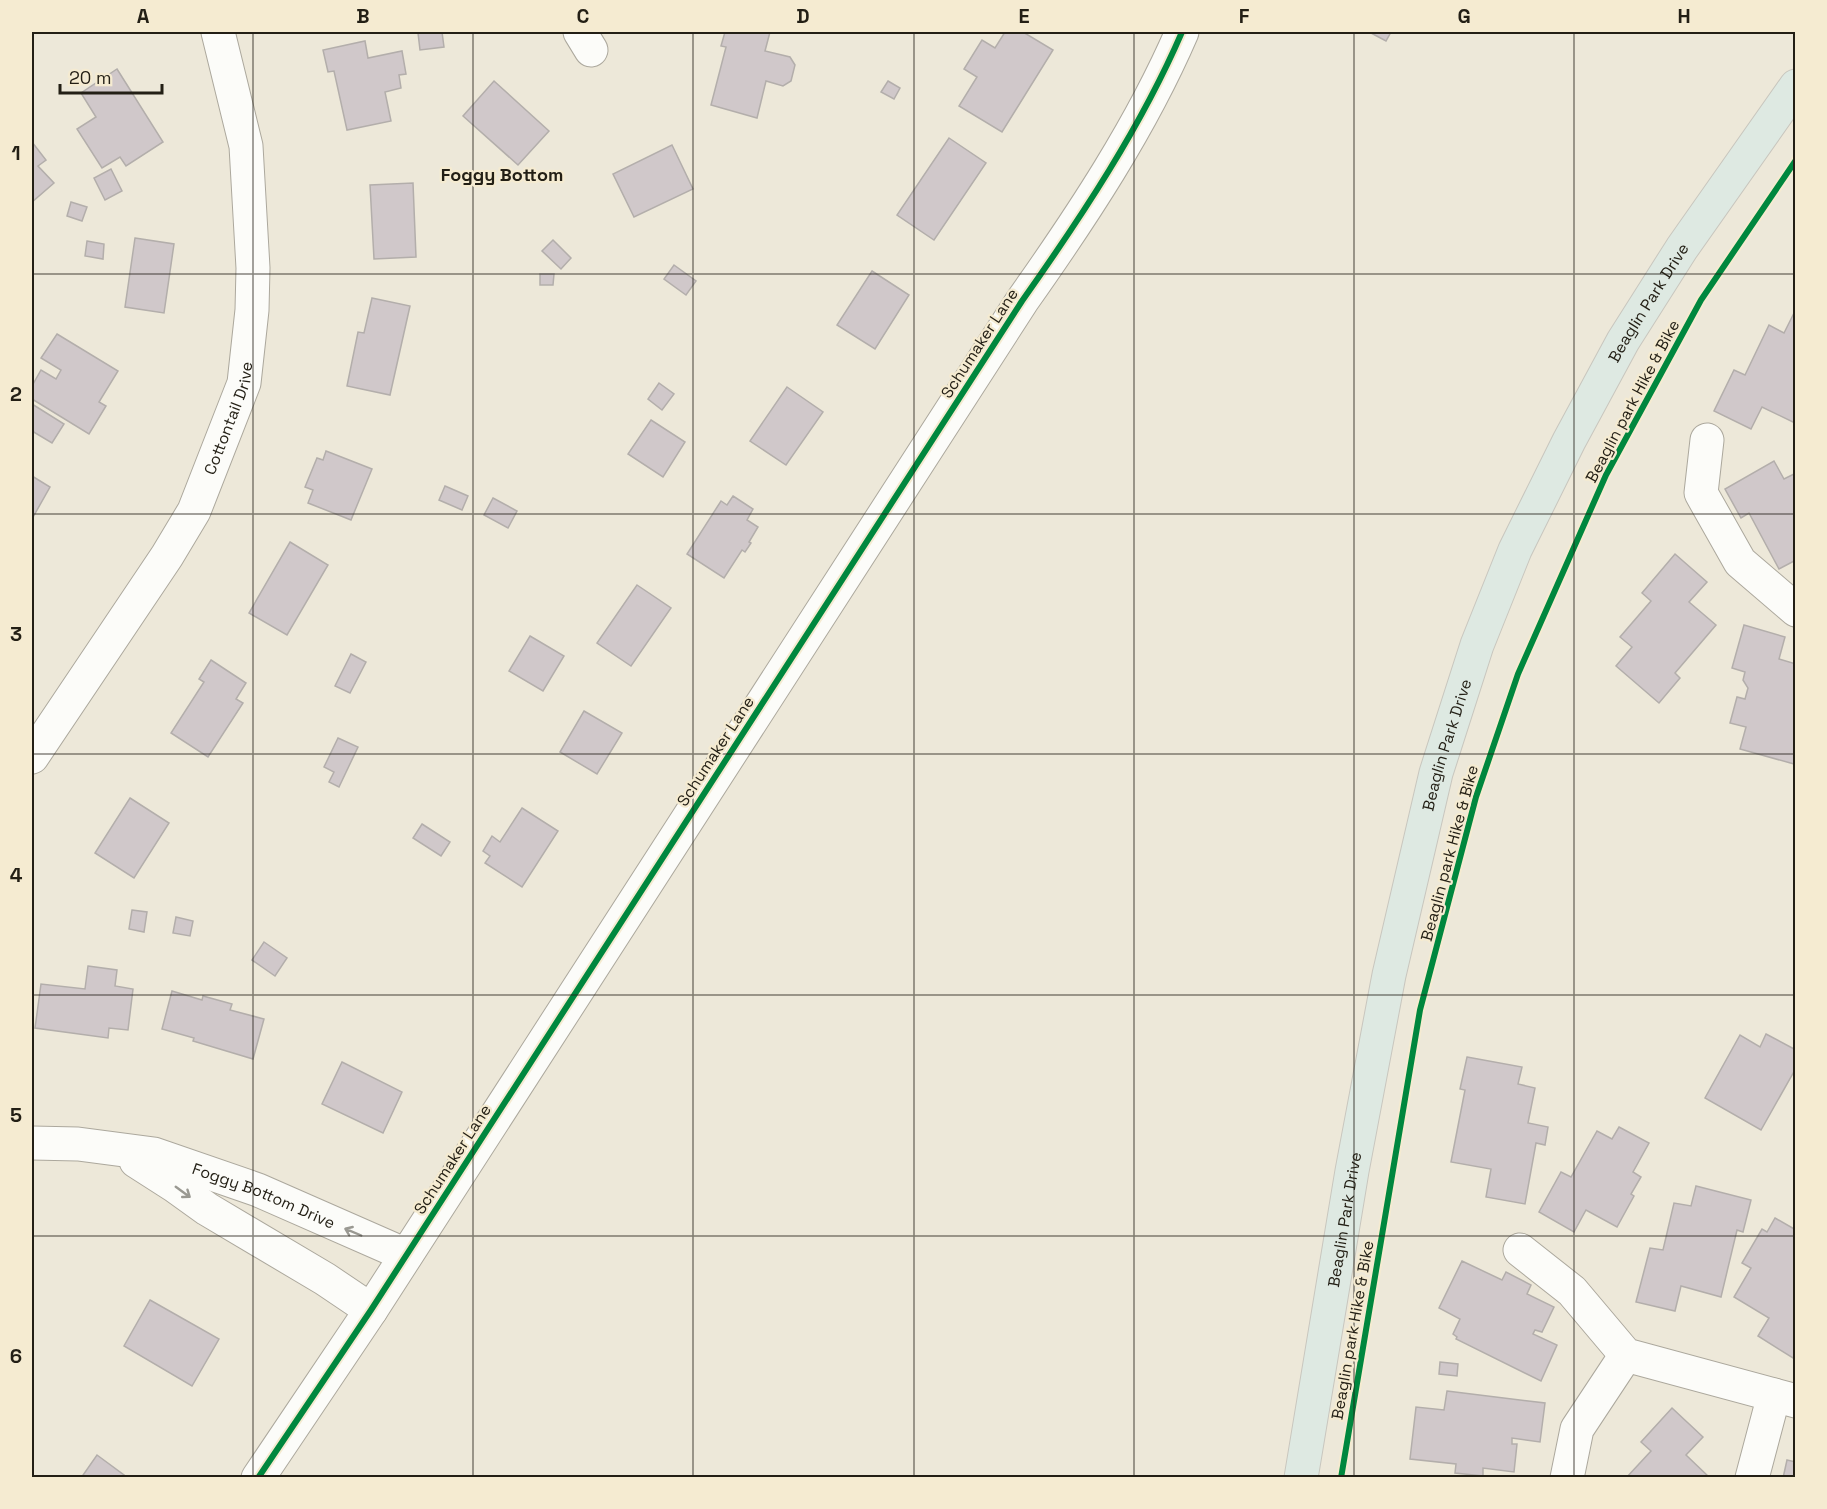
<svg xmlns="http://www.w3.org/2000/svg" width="1827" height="1509" font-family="'Space Grotesk',sans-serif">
  <rect width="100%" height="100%" fill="#ede8d9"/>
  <!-- building -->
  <g fill="#d0c8ca" stroke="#b3aeab" stroke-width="1.5">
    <path d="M427,32h15l2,15 -24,3 -2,-17z"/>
    <path d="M725,32h45l-5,19 25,6 5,8 -4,16 -8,5 -17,-5 -9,37 -46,-13 15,-58 -5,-1z"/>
    <path d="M1005,32h18l30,18 -51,82 -43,-26 18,-29 -13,-8 18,-29 13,8z"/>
    <path d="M1372,32h19l-5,9 -15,-8z"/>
    <path d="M365,41l3,17 34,-7 4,23 -7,1 2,13 -16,4 6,29 -44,9 -13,-59 -6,1 -5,-22z"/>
    <path d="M117,69l46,73 -37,24 -6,-9 -18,11 -25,-39 19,-12 -15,-24z"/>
    <path d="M494,81l55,50 -31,34 -55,-49z"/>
    <path d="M888,81l12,7 -6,11 -13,-7z"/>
    <path d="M949,138l37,25 -52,77 -37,-25z"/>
    <path d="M32,142l14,18 -8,6 16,17 -22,19z"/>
    <path d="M672,145l21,44 -59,28 -21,-43z"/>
    <path d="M111,169l11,22 -17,9 -11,-22z"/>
    <path d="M413,183l3,74 -42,2 -4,-74z"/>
    <path d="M71,202l16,5 -5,14 -15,-5z"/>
    <path d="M135,238l39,6 -10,69 -39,-6z"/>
    <path d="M553,240l18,18 -10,11 -19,-18z"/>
    <path d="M87,241l17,3 -1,15 -18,-3z"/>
    <path d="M674,265l22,16 -10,14 -22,-16z"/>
    <path d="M872,271l37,24 -34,54 -38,-24z"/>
    <path d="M540,274h14l-1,11h-13z"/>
    <path d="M372,298l38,8 -20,89 -43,-9 11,-54 6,1z"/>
    <path d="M1794,313l1,110 -33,-16 -11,22 -37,-18 20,-41 11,5 24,-50 15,8z"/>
    <path d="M57,334l61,37 -19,31 7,4 -17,28 -57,-35v-13l9,-16 15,9 5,-9 -20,-12z"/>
    <path d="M659,383l15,11 -12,16 -14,-11z"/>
    <path d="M787,387l36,25 -37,53 -36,-24z"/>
    <path d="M32,404l32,20 -12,19 -20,-12z"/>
    <path d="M651,420l34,22 -22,35 -35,-23z"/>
    <path d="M326,451l46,18 -21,51 -43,-17 5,-13 -8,-3 12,-29 6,2z"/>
    <path d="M1774,461l10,18 12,-6v87l-17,9 -30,-56 -8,5 -16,-29z"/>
    <path d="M32,476l18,11 -18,32z"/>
    <path d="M445,486l23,10 -6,14 -23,-10z"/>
    <path d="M733,496l20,13 -6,11 11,7 -9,15 2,1 -6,9 -3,-2 -18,28 -37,-24 34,-53 6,4z"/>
    <path d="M493,498l24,13 -9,17 -24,-13z"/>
    <path d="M290,542l38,23 -41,70 -38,-22z"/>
    <path d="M1675,554l32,28 -18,20 27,23 -41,48 5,5 -21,25 -43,-37 16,-19 -12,-10 31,-36 -9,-8z"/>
    <path d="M637,585l34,23 -40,58 -34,-23z"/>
    <path d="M1744,625l41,12 -6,22 17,5 -2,100 -54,-15 6,-22 -16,-4 7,-26 8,2 3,-11 -5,-8 2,-8 -13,-4z"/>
    <path d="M530,636l34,20 -21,35 -34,-20z"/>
    <path d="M351,654l15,8 -16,31 -15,-7z"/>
    <path d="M211,660l35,23 -10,16 7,4 -35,54 -37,-24 33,-51 -5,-3z"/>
    <path d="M584,711l38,22 -25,41 -37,-22z"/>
    <path d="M338,738l20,9 -19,40 -10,-5 5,-10 -10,-5z"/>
    <path d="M130,798l39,25 -35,55 -39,-25z"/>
    <path d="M522,808l36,23 -36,56 -37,-24 5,-7 -7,-5 9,-15 8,6z"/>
    <path d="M422,824l28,18 -9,14 -28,-18z"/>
    <path d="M132,910l15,2 -3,20 -15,-3z"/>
    <path d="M176,917l17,4 -3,15 -17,-3z"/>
    <path d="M264,942l23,16 -12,18 -23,-16z"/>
    <path d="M88,966l29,4 -2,16 18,3 -5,41 -19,-2 -1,10 -73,-10 6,-44 44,5z"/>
    <path d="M172,991l30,9 1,-4 29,8 -2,6 34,9 -11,40 -60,-18 1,-3 -32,-9z"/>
    <path d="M1766,1034l30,16v18l-35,62 -56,-32 35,-63 20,12z"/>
    <path d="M1467,1057l55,10 -4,17 17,4 -7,35 20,4 -3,18 -9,-2 -11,61 -39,-7 5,-28 -40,-7 14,-72 -5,-1z"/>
    <path d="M342,1062l60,30 -19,41 -61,-29z"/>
    <path d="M1619,1127l30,16 -16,29 8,5 -10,17 3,2 -17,31 -31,-17 -12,22 -35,-20 22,-40 10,5 26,-46 15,8z"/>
    <path d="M1696,1186l55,14 -8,32 -6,-2 -16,67 -40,-11 -6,25 -39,-9 14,-54 13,2 11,-47 17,3z"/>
    <path d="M1775,1218l21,12v123l-3,5 -35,-22 11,-18 -35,-21 17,-29 -9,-5 20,-34 5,3z"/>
    <path d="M1462,1261l40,19 4,-8 25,13 -4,9 27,13 -12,25 -7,-2 -2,4 24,11 -16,36 -85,-42 1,-2 -4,-3 7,-15 -21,-11z"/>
    <path d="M150,1300l69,39 -27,47 -68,-40z"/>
    <path d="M1440,1362l18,2 -1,12 -18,-2z"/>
    <path d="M1447,1391l98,12 -5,39 -28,-4v6h5l-3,28 -31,-4v8l-28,-3 1,-9 -46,-5 6,-52 28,3z"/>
    <path d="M1672,1408l31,29 -17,18 24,23h-84l25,-27 -10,-9z"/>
    <path d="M97,1455l27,20 -2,3h-41z"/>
    <path d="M1787,1460l9,2v16h-13z"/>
  </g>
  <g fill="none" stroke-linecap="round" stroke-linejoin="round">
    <defs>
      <g id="minor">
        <path d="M580,32l11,18"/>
        <path d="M1707,440l-6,53 39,69 56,48"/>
        <path id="s1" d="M32,757l135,-201 27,-45 50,-128 8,-73 1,-42 -7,-122 -28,-114"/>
        <path id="s2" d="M32,1143l46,1 76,10 104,36 148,65"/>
        <path d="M136,1161l39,25 32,23 118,70 46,31"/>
        <path d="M1520,1250l52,41 54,64 170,46"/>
        <path d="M258,1478l113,-168 651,-1009c60,-85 119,-174 160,-269"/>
        <path d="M1567,1478l10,-49 49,-74"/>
        <path d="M1752,1478l22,-83"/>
      </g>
      <g id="major">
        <path id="s3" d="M1301,1478l51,-307 37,-196 47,-202 41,-128 38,-95 54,-109 54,-100 59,-93 114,-162"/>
      </g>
    </defs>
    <!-- minor casing -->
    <use href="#minor" stroke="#aca89d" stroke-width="35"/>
    <!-- major casing -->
    <use href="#major" stroke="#c8c6be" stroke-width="35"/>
    <!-- minor -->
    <use href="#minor" stroke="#fcfcf9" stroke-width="33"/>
    <!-- major -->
    <use href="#major" stroke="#dee9e2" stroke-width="33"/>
    <defs>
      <g id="cycleway">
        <path d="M258,1478l113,-168 651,-1009c60,-85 119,-174 160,-269"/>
        <path d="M1341,1478l79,-468 56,-213 42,-123 88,-199 95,-175 95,-140"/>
      </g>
    </defs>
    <!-- cycleway casing -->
    <use href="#cycleway" stroke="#f5ebd1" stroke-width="10"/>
    <!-- cycleway -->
    <use href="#cycleway" stroke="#00873e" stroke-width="6"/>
  </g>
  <!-- one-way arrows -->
  <defs><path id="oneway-shaft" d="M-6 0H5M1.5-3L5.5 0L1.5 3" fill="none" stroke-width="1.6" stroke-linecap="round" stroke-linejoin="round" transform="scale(1.5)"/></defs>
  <g stroke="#9a9992">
    <use href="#oneway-shaft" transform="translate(183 1192) rotate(36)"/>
    <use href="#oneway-shaft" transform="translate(353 1232) rotate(-157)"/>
  </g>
  <!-- grid -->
  <path fill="none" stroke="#231f15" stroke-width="1.5" stroke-opacity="0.55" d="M253,32v1446M473,32v1446M693,32v1446M914,32v1446M1134,32v1446M1354,32v1446M1574,32v1446M32,274h1764M32,514h1764M32,754h1764M32,995h1764M32,1236h1764"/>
  <g text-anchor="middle" stroke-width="4.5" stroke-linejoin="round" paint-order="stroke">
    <!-- street labels -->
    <g font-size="16" fill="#231f15" stroke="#f5ebd1">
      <text dy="6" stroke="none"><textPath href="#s3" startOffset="1236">Beaglin Park Drive</textPath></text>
      <text transform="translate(979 343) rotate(-57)" y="6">Schumaker Lane</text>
      <text transform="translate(1632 401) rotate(-62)" y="6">Beaglin park Hike &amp; Bike</text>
      <text dy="6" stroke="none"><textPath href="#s1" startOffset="394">Cottontail Drive</textPath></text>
      <text dy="6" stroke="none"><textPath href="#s3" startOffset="748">Beaglin Park Drive</textPath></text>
      <text transform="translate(715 751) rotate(-57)" y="6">Schumaker Lane</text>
      <text transform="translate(1449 853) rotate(-75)" y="6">Beaglin park Hike &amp; Bike</text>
      <text transform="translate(452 1159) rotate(-57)" y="6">Schumaker Lane</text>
      <text dy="6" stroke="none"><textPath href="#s2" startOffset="240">Foggy Bottom Drive</textPath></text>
      <text dy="6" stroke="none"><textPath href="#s3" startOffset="262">Beaglin Park Drive</textPath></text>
      <text transform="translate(1352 1330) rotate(-80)" y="6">Beaglin park Hike &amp; Bike</text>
    </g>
    <!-- neighbourhood labels -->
    <g font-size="18" font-weight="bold" fill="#231f15" stroke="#f5ebd1">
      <text x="502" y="181">Foggy Bottom</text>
    </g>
  </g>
  <!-- border -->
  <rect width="1827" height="1509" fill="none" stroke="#f5ebd1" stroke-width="66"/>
  <!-- scale -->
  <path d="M60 84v9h102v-9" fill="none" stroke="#231f15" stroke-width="3"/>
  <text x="69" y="84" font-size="18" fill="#231f15" stroke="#f5ebd1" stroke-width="4.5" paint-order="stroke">20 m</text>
  <rect x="33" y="33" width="1761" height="1443" fill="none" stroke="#231f15" stroke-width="2"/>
  <g font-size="20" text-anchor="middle" font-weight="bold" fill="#231f15">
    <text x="143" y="23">A</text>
    <text x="363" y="23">B</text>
    <text x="583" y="23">C</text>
    <text x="803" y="23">D</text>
    <text x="1024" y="23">E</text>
    <text x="1244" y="23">F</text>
    <text x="1464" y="23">G</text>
    <text x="1684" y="23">H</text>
    <text x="16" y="160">1</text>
    <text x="16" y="401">2</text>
    <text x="16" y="641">3</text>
    <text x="16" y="882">4</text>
    <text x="16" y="1122">5</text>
    <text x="16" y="1363">6</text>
  </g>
</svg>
